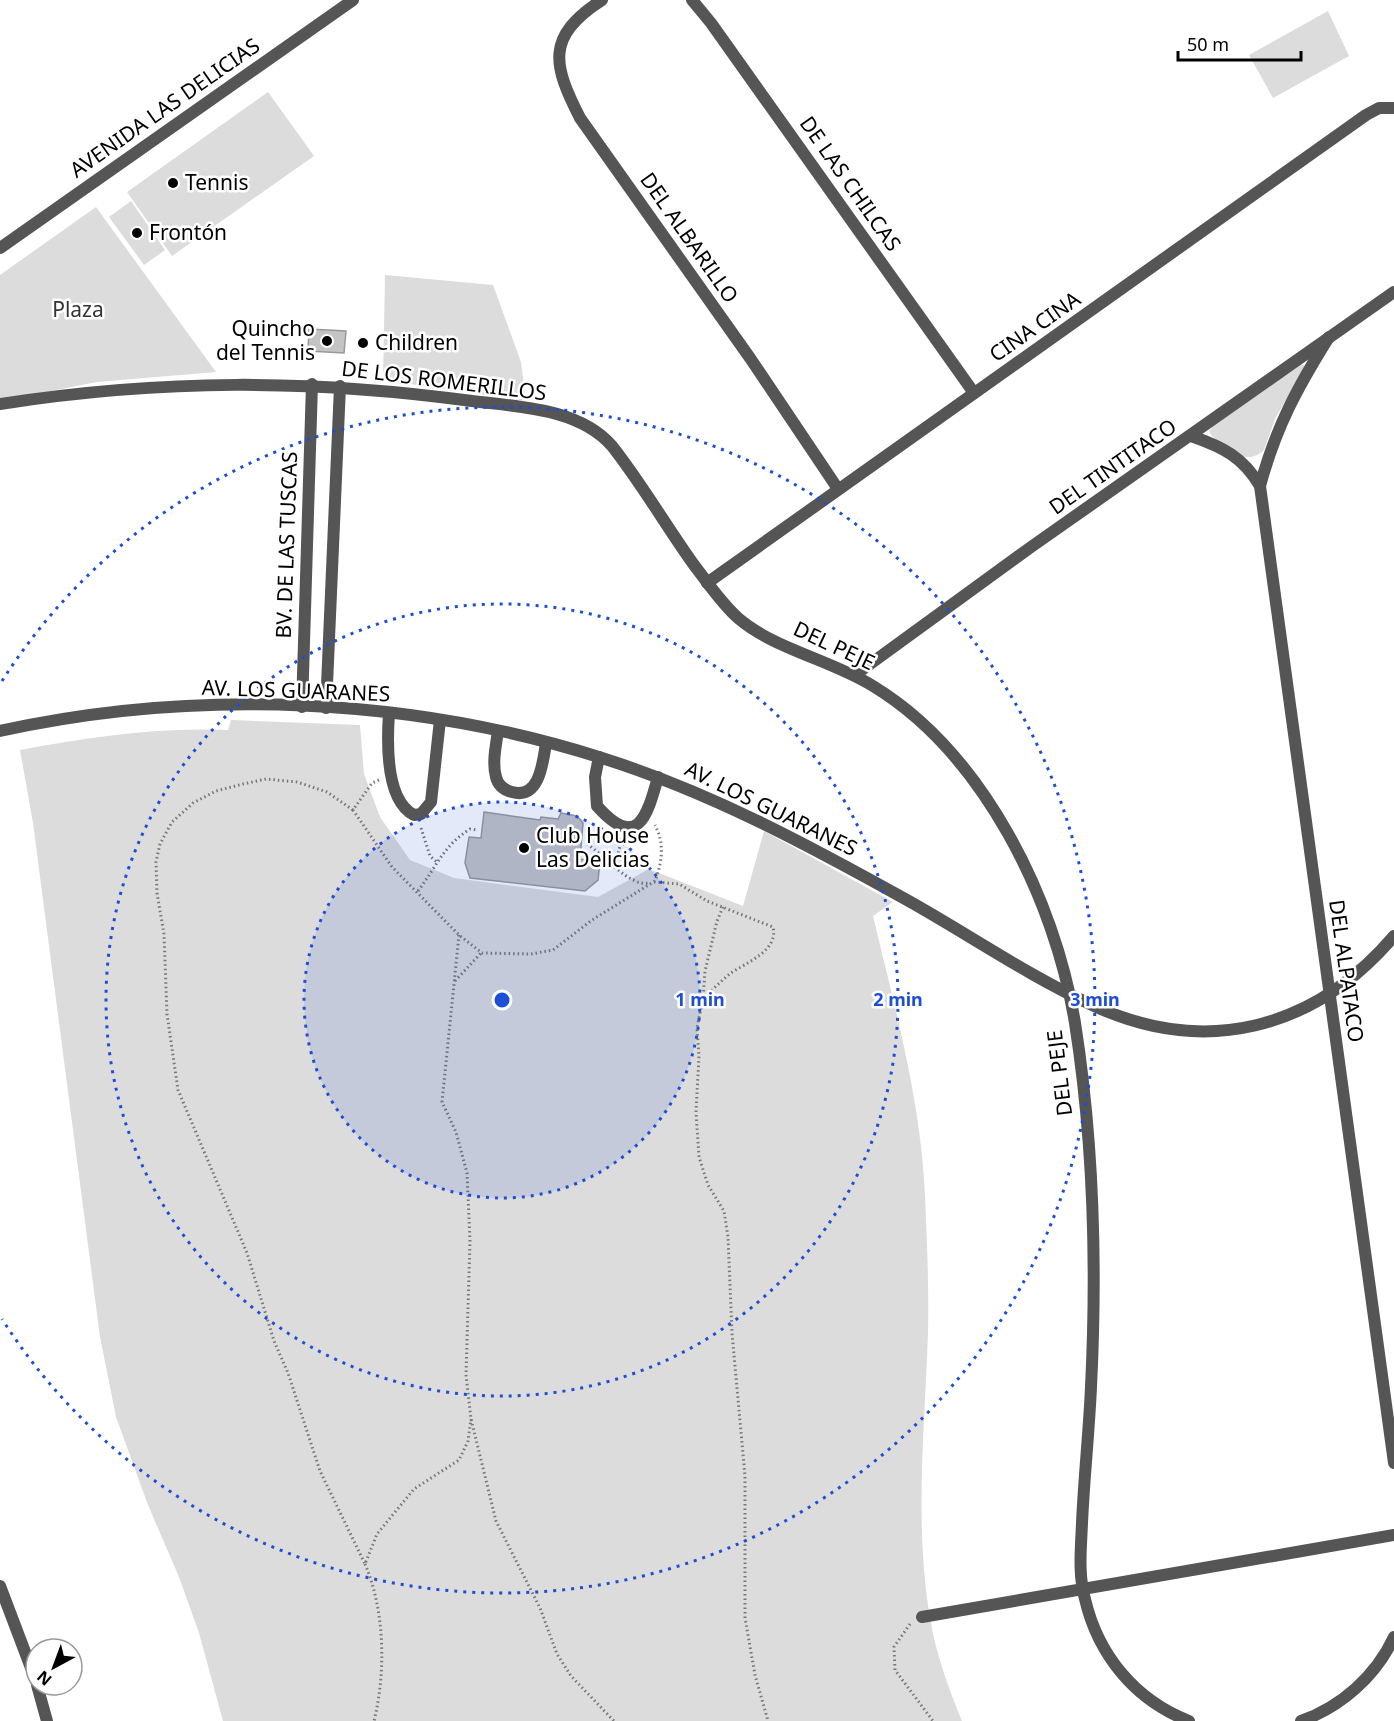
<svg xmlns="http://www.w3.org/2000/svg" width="1394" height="1721" font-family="'Noto Sans',sans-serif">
  <rect width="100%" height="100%" fill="#fff"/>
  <!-- green -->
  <g fill="#dcdcdc">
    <path d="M1328,11l21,45 -76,42 -24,-43z"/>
    <path d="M268,92l46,64 -142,100 -45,-64z"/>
    <path d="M131,201l34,49 -21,15 -35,-48z"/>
    <path d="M96,207l120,165 -119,10 -97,19v-126z"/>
    <path d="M385,275l108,10 28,77 5,39 -143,-21z"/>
    <path d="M1301,365h3v3l-29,51 -11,31c-4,4 -11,8 -18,7 -11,-3 -33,-16 -37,-26l4,-5z"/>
    <path d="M231,720l129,5 4,49 16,43 30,43 44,18 144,19 51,-28 94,37 21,-75 129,71 -20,14c22,92 48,185 52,280 2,45 4,91 3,136 -3,95 -14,191 2,286 6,36 18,69 32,103h-739l-24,-88 -20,-56 -31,-72 -32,-88 -16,-80 -67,-514 -13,-73c70,-13 137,-23 208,-20z"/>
  </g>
  <!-- building -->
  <g fill="#c4c4c4" stroke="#999" stroke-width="1.5">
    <path d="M309,329l37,2 -2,22 -36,-2z"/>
    <path d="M484,812l56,8 1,-3 17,2 3,-6 16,3 6,7 -3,36 20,3 -2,18 -13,11 -115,-13 -5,-15 4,-26 12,1z"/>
  </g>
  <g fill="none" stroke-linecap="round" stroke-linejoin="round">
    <!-- path -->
    <g stroke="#777" stroke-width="3" stroke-dasharray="1.5 3" stroke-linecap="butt">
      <path d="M379,780l-7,3 -19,27 39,57 67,68 23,18 49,1 22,-4 39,-30 63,-39c7,-19 10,-37 0,-56"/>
      <path d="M353,810l-26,-18 -30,-10 -31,-3 -23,5 -27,7 -23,12 -21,19 -12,22 -4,18 1,31 7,41 3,80 11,76 69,163 27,88 14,32 32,98 45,93 12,-30 37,-45 45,-29 9,-19 3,-22"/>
      <path d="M421,828l9,28 8,7"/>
      <path d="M587,844c16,10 43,43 61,39"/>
      <path d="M615,866l7,-28"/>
      <path d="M654,882l25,2 28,17 66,26c6,24 -28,36 -42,46 -10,8 -19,17 -28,26"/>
      <path d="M418,891c19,-25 25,-45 52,-62l7,1"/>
      <path d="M723,907l-6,14 -12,50 -2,28 -6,29 2,28 -3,56 3,45 9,28 16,26 4,26 4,96 13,143v142l10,57 13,46"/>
      <path d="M459,935l-17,167 14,30 11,41 3,68 -4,134 5,44 25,102 44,87 17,46 14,22 43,45"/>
      <path d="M455,981l26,-28"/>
      <path d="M365,1564c20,47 21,108 9,157"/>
      <path d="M910,1624l-16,23 1,23 38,51"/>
    </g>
    <!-- street -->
    <g stroke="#555" stroke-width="12">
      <path d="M602,0c-57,37 -49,65 -22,118l170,240 88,131"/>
      <path d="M692,0l19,23 263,370"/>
      <path d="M0,248l353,-248"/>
      <path d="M1329,337c-32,51 -53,90 -69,149l134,977"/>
      <path d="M0,404c162,-25 310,-25 472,-3 47,6 107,7 140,45 30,38 54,80 82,119 14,18 27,38 44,53 36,31 93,42 135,68 110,67 182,213 202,337 19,121 22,242 16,364 -2,45 -7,91 -9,136 -1,26 -4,51 3,76 13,56 50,101 104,122"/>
      <path d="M1191,436c32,11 52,21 69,50"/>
      <path d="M707,583l659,-468 13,-7h15"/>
      <path d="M855,675l176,-128 363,-255"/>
      <path d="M302,707l10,-323"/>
      <path d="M326,708l14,-322"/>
      <path d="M389,713c-2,29 -4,87 25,102l7,-1 10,-12 9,-82"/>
      <path d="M0,731c196,-43 411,-34 602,27 108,34 206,87 305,142 61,34 120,75 183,104 114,54 224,26 304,-68"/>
      <path d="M498,731c-2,14 -6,32 -2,46 2,8 8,13 16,15 28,8 31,-31 34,-49"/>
      <path d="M599,757l-4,20 2,29c40,45 50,11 61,-29"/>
      <path d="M0,1586l36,95"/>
      <path d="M922,1617l472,-82"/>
      <path d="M37,1685l10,36"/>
      <path d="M1301,1721c40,-14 75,-45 93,-84"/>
    </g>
  </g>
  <!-- distance rings -->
  <circle cx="502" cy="1000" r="198" fill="#1d4ed8" fill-opacity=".12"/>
  <g fill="none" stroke="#1d4ed8" stroke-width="3" stroke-dasharray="3 6">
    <circle cx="502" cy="1000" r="198"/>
    <circle cx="502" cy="1000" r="396"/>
    <path d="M2 681A593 593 0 1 1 2 1319"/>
  </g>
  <!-- markers -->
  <g fill="#000" stroke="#fff" stroke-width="2">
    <circle cx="173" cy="183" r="6"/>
    <circle cx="137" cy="233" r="6"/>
    <circle cx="327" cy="341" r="6"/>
    <circle cx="363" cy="343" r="6"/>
    <circle cx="524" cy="848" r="6"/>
  </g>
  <g text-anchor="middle" stroke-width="5" stroke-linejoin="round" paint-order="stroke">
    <!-- street labels -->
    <g font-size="21" fill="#000" stroke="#fff">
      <text transform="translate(165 108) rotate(-35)" y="7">AVENIDA LAS DELICIAS</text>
      <text transform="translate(850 184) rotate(55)" y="7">DE LAS CHILCAS</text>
      <text transform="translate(689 238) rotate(55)" y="7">DEL ALBARILLO</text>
      <text transform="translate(1035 327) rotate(-35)" y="7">CINA CINA</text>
      <text transform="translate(444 381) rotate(7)" y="7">DE LOS ROMERILLOS</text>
      <text transform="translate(1113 467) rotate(-35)" y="7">DEL TINTITACO</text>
      <text transform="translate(287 545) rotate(-88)" y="7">BV. DE LAS TUSCAS</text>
      <text transform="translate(834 646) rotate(25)" y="7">DEL PEJE</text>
      <text transform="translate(296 691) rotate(2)" y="7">AV. LOS GUARANES</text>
      <text transform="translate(771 809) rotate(26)" y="7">AV. LOS GUARANES</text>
      <text transform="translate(1346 971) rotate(82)" y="7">DEL ALPATACO</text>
      <text transform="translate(1060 1073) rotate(-97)" y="7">DEL PEJE</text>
    </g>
    <!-- poi labels -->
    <g font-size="21" fill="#000" stroke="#fff" text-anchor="start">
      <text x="185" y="190">Tennis</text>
      <text x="149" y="240">Frontón</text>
      <text x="315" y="336" text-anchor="end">Quincho<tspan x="315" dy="24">del Tennis</tspan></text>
      <text x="375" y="350">Children</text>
      <text x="536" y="843">Club House<tspan x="536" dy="24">Las Delicias</tspan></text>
    </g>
    <!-- park labels -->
    <g font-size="21" fill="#333" stroke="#fff">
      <text x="78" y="317">Plaza</text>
    </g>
  </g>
  <circle cx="502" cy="1000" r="9" fill="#1d4ed8" stroke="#fff" stroke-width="3"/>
  <g font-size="18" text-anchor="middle" font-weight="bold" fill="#1d4ed8" stroke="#fff" stroke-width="5" stroke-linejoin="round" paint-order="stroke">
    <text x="700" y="1006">1 min</text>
    <text x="898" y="1006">2 min</text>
    <text x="1095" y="1006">3 min</text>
  </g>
  <!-- north arrow -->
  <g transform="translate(54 1667) rotate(221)"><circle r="28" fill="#ffffff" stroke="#999999" stroke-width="1.5"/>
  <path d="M0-4.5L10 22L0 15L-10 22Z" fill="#000000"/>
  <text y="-9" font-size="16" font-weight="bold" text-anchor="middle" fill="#000000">N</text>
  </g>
  <!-- scale -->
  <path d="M1178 51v9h123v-9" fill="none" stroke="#000000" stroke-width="3"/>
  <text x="1187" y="51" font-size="18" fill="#000000" stroke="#ffffff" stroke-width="4.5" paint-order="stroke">50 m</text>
</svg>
